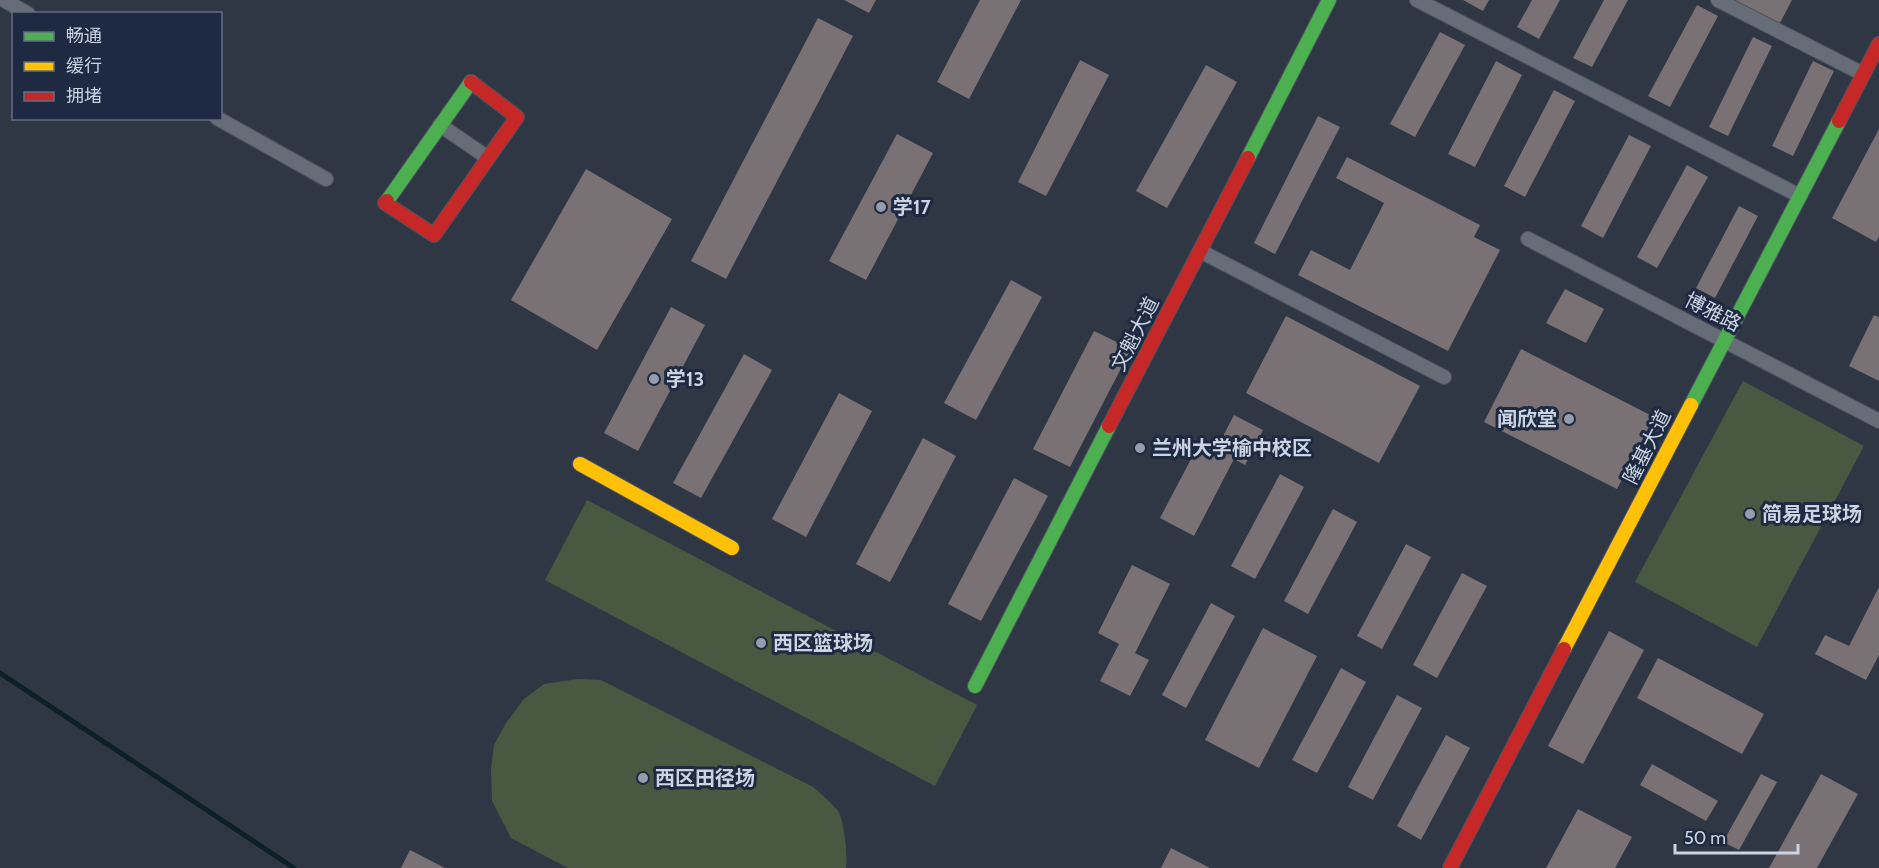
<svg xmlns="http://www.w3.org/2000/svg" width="1879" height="868" font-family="Cabin,'Noto Sans SC',sans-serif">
  <rect width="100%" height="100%" fill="#2f3744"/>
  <!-- green -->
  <g fill="#475a41">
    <path d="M1743,381l121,65 -107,201 -122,-65z"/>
    <path d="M587,500l390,205 -42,81 -390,-206z"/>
    <path d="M578,679l23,1 212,107c8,7 18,15 25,24 6,9 10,46 8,57h-278l-57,-30 -19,-37 -1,-32 3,-24 12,-22 18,-24 20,-15z"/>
  </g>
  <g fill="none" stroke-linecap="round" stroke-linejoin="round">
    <!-- stream -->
    <path stroke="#0b2125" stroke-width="5" d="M0,673l294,195"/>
  </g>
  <!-- building -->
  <g fill="#797174">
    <path d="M844,0h32l-7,13z"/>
    <path d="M980,0h41l-52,99 -32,-17z"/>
    <path d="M1463,0h26l-6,11z"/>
    <path d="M1532,0h28l-21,39 -22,-12z"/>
    <path d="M1604,0h24l-36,67 -19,-9z"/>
    <path d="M1734,0h58l-12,23z"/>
    <path d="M1697,5l21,11 -48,91 -22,-11z"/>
    <path d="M818,18l35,18 -127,243 -35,-18z"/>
    <path d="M1440,32l25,13 -50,92 -25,-13z"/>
    <path d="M1753,37l19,9 -44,90 -19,-9z"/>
    <path d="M1080,60l29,15 -63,121 -28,-14z"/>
    <path d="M1496,61l26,14 -47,92 -27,-13z"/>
    <path d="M1813,61l21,10 -41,85 -21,-10z"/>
    <path d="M1206,65l31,17 -70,126 -31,-17z"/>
    <path d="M1554,90l21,11 -50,96 -21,-11z"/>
    <path d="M1318,116l22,11 -65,127 -21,-11z"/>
    <path d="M1879,129v108l-3,5 -44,-24z"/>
    <path d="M897,134l36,19 -67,127 -37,-19z"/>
    <path d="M1629,135l22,11 -48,92 -22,-12z"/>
    <path d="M1347,157l133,68 -6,12 26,13 -52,101 -150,-76 13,-25 39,20 34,-67 -48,-25z"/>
    <path d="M1687,165l21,12 -51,91 -20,-11z"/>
    <path d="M586,169l86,50 -75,131 -86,-50z"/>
    <path d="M1739,206l19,10 -43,82 -19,-10z"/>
    <path d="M1011,280l31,17 -66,123 -32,-17z"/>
    <path d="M1565,289l39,20 -18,34 -40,-20z"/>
    <path d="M671,307l34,18 -67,126 -34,-18z"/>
    <path d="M1874,315l5,2v64l-30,-15z"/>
    <path d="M1286,316l134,70 -41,77 -133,-70z"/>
    <path d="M1094,331l37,18 -61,118 -37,-18z"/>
    <path d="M1521,349l133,68 -37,72 -133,-67z"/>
    <path d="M744,354l28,16 -71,128 -28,-15z"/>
    <path d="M839,393l33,18 -66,126 -34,-18z"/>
    <path d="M1234,415l29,15 -18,35 -11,-6 -40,77 -34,-18 41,-78 16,8z"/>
    <path d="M923,438l33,18 -66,126 -34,-18z"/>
    <path d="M1280,474l24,13 -49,92 -24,-13z"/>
    <path d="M1014,478l34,18 -67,125 -33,-17z"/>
    <path d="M1333,509l24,13 -49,92 -24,-13z"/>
    <path d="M1406,544l25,13 -49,92 -25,-13z"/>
    <path d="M1132,565l38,19 -35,69 14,7 -19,36 -30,-15 19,-37 -21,-11z"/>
    <path d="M1462,573l25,13 -50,92 -24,-13z"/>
    <path d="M1879,587v68l-13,25 -51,-26 10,-19 24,11z"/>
    <path d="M1211,603l24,13 -49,92 -24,-13z"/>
    <path d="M1263,628l54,28 -58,112 -54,-28z"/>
    <path d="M1609,631l35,19 -61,114 -35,-18z"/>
    <path d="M1658,658l106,56 -22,40 -105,-56z"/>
    <path d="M1341,668l25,14 -49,91 -25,-13z"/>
    <path d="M1397,695l25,13 -49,92 -25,-13z"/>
    <path d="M1446,735l24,13 -49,92 -24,-14z"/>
    <path d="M1652,764l66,37 -12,20 -66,-36z"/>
    <path d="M1761,774l16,8 -38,68 -16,-8z"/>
    <path d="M1821,774l37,20 -41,74h-48z"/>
    <path d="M1578,809l54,28 -17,31h-69z"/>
    <path d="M1171,848l39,20h-49z"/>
    <path d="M410,850l35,18h-44z"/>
  </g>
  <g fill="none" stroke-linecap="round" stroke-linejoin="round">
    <defs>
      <g id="street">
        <path d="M4,0l24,14"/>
        <path d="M1417,0l383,196"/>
        <path d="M1718,0l145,74"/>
        <path d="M217,118l109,61"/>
        <path d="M440,125l48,33"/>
        <path d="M1528,239l351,182"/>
        <path d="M1200,251l244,126"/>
      </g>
      <g id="fast">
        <path d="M1248,158l81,-158"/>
        <path d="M387,201l84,-119"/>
        <path d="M1691,405l148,-284"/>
        <path d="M975,686l134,-260"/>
      </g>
      <g id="slow">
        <path d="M580,464l152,84"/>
        <path d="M1564,649l127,-244"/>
      </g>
      <g id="jam">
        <path d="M1839,121l40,-77"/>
        <path d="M387,201l-2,2 49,32 83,-118 -46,-35"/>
        <path d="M1109,426l139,-268"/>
        <path d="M1450,868l114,-219"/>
      </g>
    </defs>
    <!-- street casing -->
    <use href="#street" stroke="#4c535e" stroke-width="16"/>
    <!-- fast casing -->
    <use href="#fast" stroke="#4c535e" stroke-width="16"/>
    <!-- slow casing -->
    <use href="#slow" stroke="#4c535e" stroke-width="16"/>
    <!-- jam casing -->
    <use href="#jam" stroke="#4c535e" stroke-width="16"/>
    <!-- street -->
    <use href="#street" stroke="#666d77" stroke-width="14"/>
    <!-- fast -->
    <use href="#fast" stroke="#4caf50" stroke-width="14"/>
    <!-- slow -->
    <use href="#slow" stroke="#ffc107" stroke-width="14"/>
    <!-- jam -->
    <use href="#jam" stroke="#c62828" stroke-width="14"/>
  </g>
  <!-- markers -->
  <g fill="#949dab" stroke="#1e2a41" stroke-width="2">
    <circle cx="881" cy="207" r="6"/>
    <circle cx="654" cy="379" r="6"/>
    <circle cx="1569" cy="419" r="6"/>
    <circle cx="1140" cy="448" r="6"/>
    <circle cx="1750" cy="514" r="6"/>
    <circle cx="761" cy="643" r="6"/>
    <circle cx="643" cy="778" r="6"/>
  </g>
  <g text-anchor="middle" stroke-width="6" stroke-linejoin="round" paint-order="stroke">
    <!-- poi labels -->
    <g font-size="20" font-weight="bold" fill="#cbd4e3" stroke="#1e2a41" text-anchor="start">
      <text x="893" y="214">学17</text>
      <text x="666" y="386">学13</text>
      <text x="1557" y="426" text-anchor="end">闻欣堂</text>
      <text x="1152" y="455">兰州大学榆中校区</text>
      <text x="1762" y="521">简易足球场</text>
      <text x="773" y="650">西区篮球场</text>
      <text x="655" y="785">西区田径场</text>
    </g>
    <!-- street labels -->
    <g font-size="20" fill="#cbd4e3" stroke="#1e2a41">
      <text transform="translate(1713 312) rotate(27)" y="7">博雅路</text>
      <text transform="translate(1135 334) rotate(-63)" y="7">文魁大道</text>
      <text transform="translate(1647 447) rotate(-63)" y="7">隆基大道</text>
    </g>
  </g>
  <!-- legend -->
  <rect x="12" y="12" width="210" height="108" fill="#1e2a41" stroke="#636e82" stroke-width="1.5"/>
  <rect x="24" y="32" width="30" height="9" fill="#4caf50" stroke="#636e82" stroke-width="1.5"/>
  <text x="66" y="42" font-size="18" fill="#cbd4e3">畅通</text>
  <rect x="24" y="62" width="30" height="9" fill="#ffc107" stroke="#636e82" stroke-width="1.5"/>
  <text x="66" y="72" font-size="18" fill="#cbd4e3">缓行</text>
  <rect x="24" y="92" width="30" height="9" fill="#c62828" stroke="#636e82" stroke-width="1.5"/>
  <text x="66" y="102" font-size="18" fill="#cbd4e3">拥堵</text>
  <!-- scale -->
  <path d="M1675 844v9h123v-9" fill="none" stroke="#cbd4e3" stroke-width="3"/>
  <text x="1684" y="844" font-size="18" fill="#cbd4e3" stroke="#1e2a41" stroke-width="4.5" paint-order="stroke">50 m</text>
</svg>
